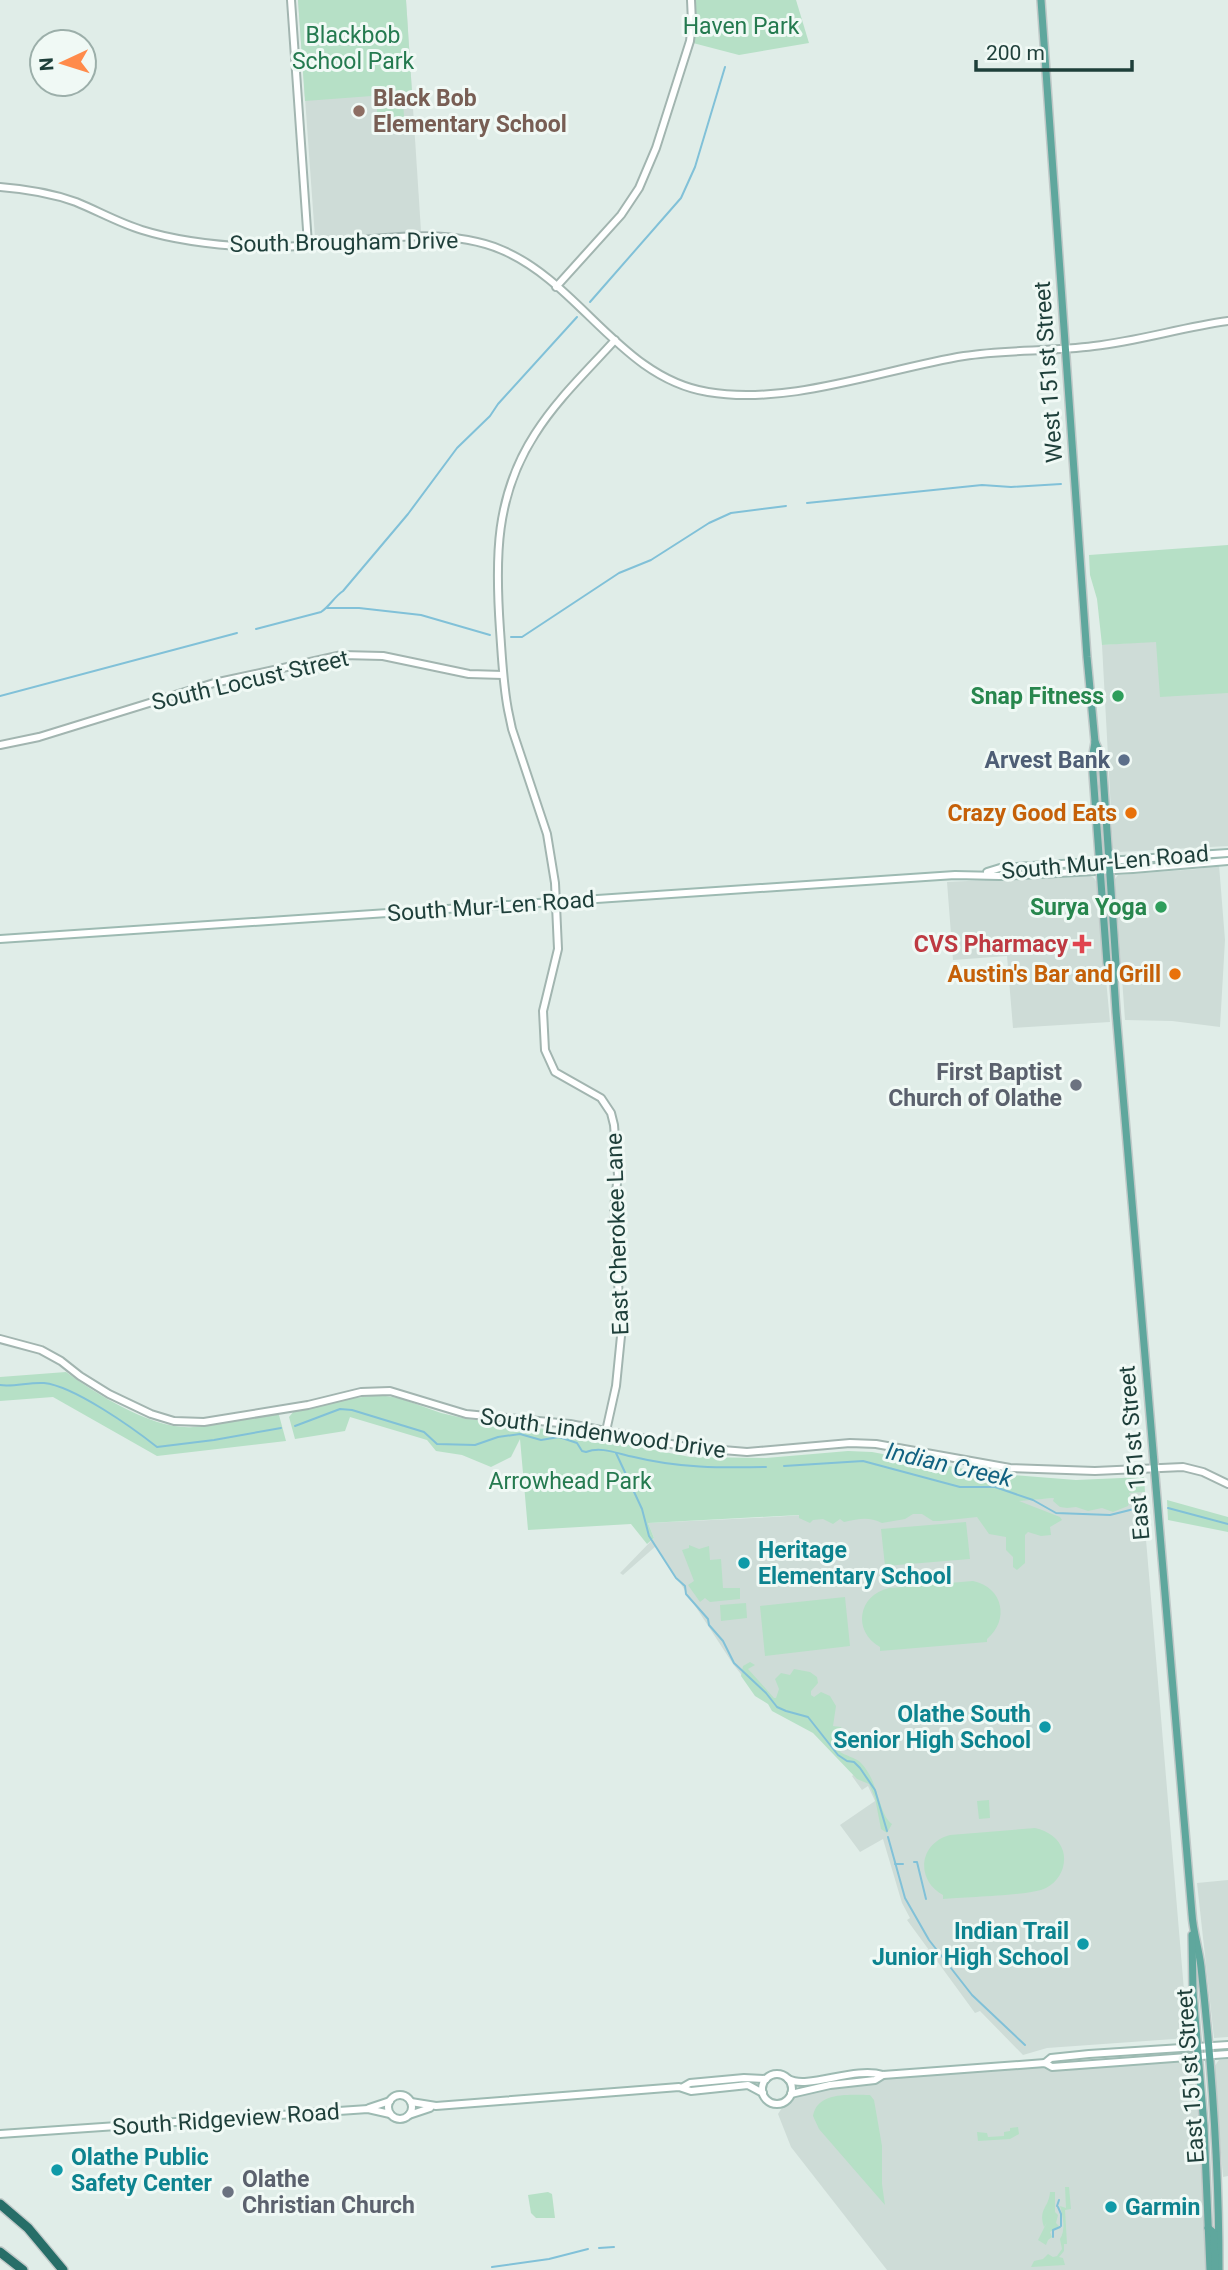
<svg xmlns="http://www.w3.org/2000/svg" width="1228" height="2270" font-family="Roboto,sans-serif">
  <rect width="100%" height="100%" fill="#e0ede8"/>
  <!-- built -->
  <g fill="#cedcd7">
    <path d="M298,0h108l15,231 -106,7z"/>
    <path d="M1156,641l66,51 6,1v153l-109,6 -6,-4 -11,-203z"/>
    <path d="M1219,865l6,75 -5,87 -48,-6 -47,-1 -10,-141 3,-4 80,-6z"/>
    <path d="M1089,875l5,3 3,5 13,139 -97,6 -6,-72 -54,4 -6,-78z"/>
    <path d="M1142,1492l46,546 -141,10 -24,7 -43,-44 -5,2 -68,-93 3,-2 -8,-15 -19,-64 -23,13 -20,-27 35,-24 -7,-15 -6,4 -10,-14 3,-2 -48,-50 -49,-28 -25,-32 -77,-118 -33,29 -3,-2 34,-35 -6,-15 125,-6z"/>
    <path d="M1228,1880v157l-14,1 -17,-155z"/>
    <path d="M1198,2056l12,214h-323l-96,-123 -13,-33 13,-20 84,-14 8,-5 162,-12 8,4z"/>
    <path d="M1228,2059v117l-5,1 -9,-110 5,-7z"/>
  </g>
  <!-- green -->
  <g fill="#b6e0c6">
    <path d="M298,0h108l6,93 -107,8z"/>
    <path d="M693,0h103l13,43 -70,12 -46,-12z"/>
    <path d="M403,101l2,30 -34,2 6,-16v-15z"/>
    <path d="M1228,545v148l-68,4 -4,-55 -54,3 -5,-46 -7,-24 -1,-20z"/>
    <path d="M66,1372c32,23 87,58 127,55 29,-1 57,-13 86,-12l7,26 -129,15 -104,-59 -53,4v-24z"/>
    <path d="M379,1395l20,3 42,15 26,6 31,2 21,6 29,2 142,28 76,1 82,-7 24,1 109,20 32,3 63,5 68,-3 1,15 -16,1 2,5 -3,8 -15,6 -11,-4 -14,3 -12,-4 -9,1 -7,-1 -7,-6 1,-3 -35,3 41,16 2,3 -12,7 1,8 -10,1 -13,-4 -3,3v28l-8,7 -4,-3v-10l-7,-7v-13l-17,-3 -12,-17 -37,4h-7l-11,-7h-9l-8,5 -23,4c-14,-7 -23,-4 -38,-1l-4,-3 -7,5 -10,-5 -10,1 -3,3 -11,-5v-3l-151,8 6,15 -7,6 -16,-20 -103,6 -8,-91 -9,18 -20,10 -29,-12 -26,-4 -9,-11 -77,-23 -5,14 -50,8 -6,-22 5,-6 52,-12z"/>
    <path d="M1167,1500l61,17v15l-60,-12z"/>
    <path d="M966,1522l4,37 -85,7 -4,-37z"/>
    <path d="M689,1545l10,4 10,-3 1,14 11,-1 2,29h17v11l-30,3 -5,-4 -5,4 -12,-17 6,-4 -12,-31 7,-2z"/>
    <path d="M973,1581c30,6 37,39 14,58v3l-107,9v-4c-28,-16 -22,-52 9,-59z"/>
    <path d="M845,1597l5,49 -85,10 -5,-50z"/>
    <path d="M746,1603l1,15 -26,3 -1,-16z"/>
    <path d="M750,1662l5,3 -7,4 26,29h2l3,-9 -4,-10 6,-6 9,2 4,-6 16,3 7,5 1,6 -7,8v4l3,2 7,-5 9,4 6,10 -3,20 8,1 5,14 -6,11c6,4 14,5 20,10 19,18 18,52 32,62l-5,9 -6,-4 -6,-31 -6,-14 -12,-5 -44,-46 -41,-22 -4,-7 -13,-8 -14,-20 2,-10z"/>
    <path d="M989,1800l1,18 -11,1 -2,-18z"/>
    <path d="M1035,1828c13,3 24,10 28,23 4,14 -3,30 -17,37 -16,8 -82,9 -103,11v-4c-28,-15 -24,-52 7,-60z"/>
    <path d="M870,2095l4,5 8,46v38l3,21 -66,-76 -6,-13c4,-25 38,-21 57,-21z"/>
    <path d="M1018,2127l1,7 -9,5 -32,2 -1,-9 10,1 1,4 16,-1v-4l6,-1v-3z"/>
    <path d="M1065,2187h4l2,22 -6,1 2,34h-3v7l-5,6 4,1 2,7 -34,2 3,-6 9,-2 5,-5 5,3 4,-1 5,-7 -2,-10c6,-9 3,-22 0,-33l6,2z"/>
    <path d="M548,2192l4,2 3,24h-19l-5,-5 -3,-18z"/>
    <path d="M1050,2192h5v20l3,3 -2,8 3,3 -9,6 2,5 -4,3 -2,5 -8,-5 9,-18 -3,5c-6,-19 5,-19 6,-35z"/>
  </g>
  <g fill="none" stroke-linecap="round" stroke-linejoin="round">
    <!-- stream -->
    <g stroke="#81c1d8" stroke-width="2">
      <path d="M590,302l91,-104 14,-31 30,-100"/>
      <path d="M807,503l175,-18 29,2 50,-3"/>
      <path d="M327,608h32l62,7 69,20"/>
      <path d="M256,629l65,-17c9,-6 13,-15 22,-21l65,-77 49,-66 33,-32 8,-12 79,-87"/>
      <path d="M511,637h11l97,-64 32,-13 58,-37 22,-10 55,-7"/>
      <path d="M0,696l237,-63"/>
      <path d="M0,1385c14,2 29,-3 44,-2 30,3 89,45 113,64l57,-7 67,-12"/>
      <path d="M295,1426l45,-17 12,1 72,22 13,12 38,1 23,-8 22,-3 21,6 18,-3 18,6 5,8 4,1c16,-6 32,2 48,5 44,11 87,11 132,10"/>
      <path d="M616,1453l26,56 7,27 27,42 9,8 1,8 22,25 1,6 14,16 11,22 32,30 11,14 9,4 22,6 30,38 9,6 7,1 6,6 15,22 12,41"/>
      <path d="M784,1466l79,-5 97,26h35l38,13 23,13 54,2 36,-9"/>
      <path d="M1168,1508l60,16"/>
      <path d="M888,1837l17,61 24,42 43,55 53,50"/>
      <path d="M914,1862h3l9,37"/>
      <path d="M895,1864h8"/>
      <path d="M1057,2206l2,-6"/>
      <path d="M1058,2207l3,7v12"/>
      <path d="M1053,2237v-7l7,-3"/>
      <path d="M599,2248l15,-1"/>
      <path d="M492,2267l57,-8 39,-10"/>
    </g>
    <defs>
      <g id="tertiary">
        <path d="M291,0l17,244"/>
        <path d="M0,187c26,2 51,6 76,15 22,9 43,21 66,28 35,11 73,15 109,17 78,4 179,-28 251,3 78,33 119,128 206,142 81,14 176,-23 256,-36 43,-7 87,-4 130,-10 45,-5 89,-19 134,-25"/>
        <path d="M556,287l65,-72 18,-27 17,-40 34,-107 2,-19 -1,-22"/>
        <path d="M0,745l39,-8 175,-54 128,-28 41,1 86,18 34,1"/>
        <path d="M0,1339l41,11 20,11 19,15 29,18 42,20 23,7 30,1 104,-17 53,-13 29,-1 76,23 104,10 116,23 61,5 103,-9 26,1 134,24 85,3 88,-4 20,5 25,12"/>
        <path d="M606,1431l10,-45 5,-50 -7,-128 4,-33 -4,-50 -3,-12 -10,-15 -46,-26 -10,-22 -2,-39 15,-62 -3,-66 -8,-49 -35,-105 -4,-19c-5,-26 -6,-53 -8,-80 -5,-72 -5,-134 35,-196 22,-35 53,-64 80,-94"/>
      </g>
      <g id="secondary">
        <path d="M1169,865l10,-4 19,-2 3,-5"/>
        <path d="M987,872l13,-4 228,-15"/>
        <path d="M0,939l955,-64 45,1 133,-7 95,-8"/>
        <path d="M1045,2063l6,-5 38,-4 139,-9"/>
        <circle cx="777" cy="2089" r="15"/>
        <path d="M788,2079c20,11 66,-13 95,-4l162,-12 7,4 176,-13"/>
        <path d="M683,2087l7,-4 54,-5 22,1"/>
        <path d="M791,2094l39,-9 45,-5 8,-5"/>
        <circle cx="400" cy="2107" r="12"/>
        <path d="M411,2102l25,4 243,-19 12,4 57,-6 15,8"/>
        <path d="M369,2108l21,-7"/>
        <path d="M409,2115l21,-7"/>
        <path d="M0,2134l368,-25 22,5"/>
      </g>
      <g id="primary">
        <path d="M1041,0l46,657 8,85 -3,18 15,203 5,14"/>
        <path d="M1095,742l7,16 14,206 -2,17 2,31 76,902c1,18 7,35 9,53 11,100 18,202 18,303"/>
        <path d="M1192,1935l1,57 11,134 6,144"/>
        <path d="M1208,2228l6,5 1,36"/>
      </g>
      <g id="motorway">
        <path d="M0,2204l28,24 35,42"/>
        <path d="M0,2252l23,18"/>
      </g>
    </defs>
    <!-- tertiary casing -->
    <use href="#tertiary" stroke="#a2b5b0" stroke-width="10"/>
    <!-- secondary casing -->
    <use href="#secondary" stroke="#9dbab2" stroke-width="10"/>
    <!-- primary casing -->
    <use href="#primary" stroke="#c0c9c8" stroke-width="10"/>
    <!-- motorway casing -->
    <use href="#motorway" stroke="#c0c9c8" stroke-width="12"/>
    <!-- tertiary -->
    <use href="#tertiary" stroke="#fff" stroke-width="6"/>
    <!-- secondary -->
    <use href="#secondary" stroke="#fff" stroke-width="6"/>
    <!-- primary -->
    <use href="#primary" stroke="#5fa79d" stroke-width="7"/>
    <!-- motorway -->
    <use href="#motorway" stroke="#276e68" stroke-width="9"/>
  </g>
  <!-- markers -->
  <circle fill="#8d6e63" stroke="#f0f9f5" stroke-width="2.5" cx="359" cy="111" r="7"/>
  <g fill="#2e9e5b" stroke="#f0f9f5" stroke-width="2.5">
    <circle cx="1118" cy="696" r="7"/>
    <circle cx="1161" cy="907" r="7"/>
  </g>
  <circle fill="#5c6f8a" stroke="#f0f9f5" stroke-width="2.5" cx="1124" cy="760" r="7"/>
  <g fill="#e8710a" stroke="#f0f9f5" stroke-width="2.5">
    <circle cx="1131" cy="813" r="7"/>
    <circle cx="1175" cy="974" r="7"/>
  </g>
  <path fill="#e0444e" stroke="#f0f9f5" stroke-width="2.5" d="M1078.5 933.5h7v7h7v7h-7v7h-7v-7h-7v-7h7z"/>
  <g fill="#6b7280" stroke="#f0f9f5" stroke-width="2.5">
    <circle cx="1076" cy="1085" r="7"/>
    <circle cx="228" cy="2192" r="7"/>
  </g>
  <g fill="#0f9aa8" stroke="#f0f9f5" stroke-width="2.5">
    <circle cx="744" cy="1563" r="7"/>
    <circle cx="1045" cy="1727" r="7"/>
    <circle cx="1083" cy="1944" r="7"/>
    <circle cx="57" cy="2170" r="7"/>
    <circle cx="1111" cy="2207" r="7"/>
  </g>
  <g text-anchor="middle" stroke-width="6" stroke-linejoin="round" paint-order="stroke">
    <!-- park labels -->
    <g font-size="23" fill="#247a4f" stroke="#f0f9f5">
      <text x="741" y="34">Haven Park</text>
      <text x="353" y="43">Blackbob<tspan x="353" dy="26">School Park</tspan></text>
      <text x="570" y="1489">Arrowhead Park</text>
    </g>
    <!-- education labels -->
    <g font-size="23" font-weight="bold" fill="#785e54" stroke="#f0f9f5" text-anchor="start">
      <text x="373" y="106">Black Bob<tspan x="373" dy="26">Elementary School</tspan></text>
    </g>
    <!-- street labels -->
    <g font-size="23" fill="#1e3f3a" stroke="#f0f9f5">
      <text transform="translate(344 242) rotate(-1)" y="8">South Brougham Drive</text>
      <text transform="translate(1048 372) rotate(-94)" y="8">West 151st Street</text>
      <text transform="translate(250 680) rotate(-13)" y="8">South Locust Street</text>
      <text transform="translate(1105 862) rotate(-5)" y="8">South Mur-Len Road</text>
      <text transform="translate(491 906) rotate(-4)" y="8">South Mur-Len Road</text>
      <text transform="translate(617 1234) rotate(-92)" y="8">East Cherokee Lane</text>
      <text transform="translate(603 1433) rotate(8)" y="8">South Lindenwood Drive</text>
      <text transform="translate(1134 1453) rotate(-95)" y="8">East 151st Street</text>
      <text transform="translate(1190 2076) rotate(-94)" y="8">East 151st Street</text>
      <text transform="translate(226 2119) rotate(-4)" y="8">South Ridgeview Road</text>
    </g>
    <!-- leisure labels -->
    <g font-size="23" font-weight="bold" fill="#27864d" stroke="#f0f9f5" text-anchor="end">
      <text x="1104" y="704">Snap Fitness</text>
      <text x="1147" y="915">Surya Yoga</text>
    </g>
    <!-- service labels -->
    <g font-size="23" font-weight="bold" fill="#4e5e75" stroke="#f0f9f5" text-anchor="end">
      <text x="1110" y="768">Arvest Bank</text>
    </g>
    <!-- food labels -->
    <g font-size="23" font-weight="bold" fill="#c56008" stroke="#f0f9f5" text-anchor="end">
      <text x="1117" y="821">Crazy Good Eats</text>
      <text x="1161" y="982">Austin's Bar and Grill</text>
    </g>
    <!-- health labels -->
    <g font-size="23" font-weight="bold" fill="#be3a42" stroke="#f0f9f5" text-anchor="end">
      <text x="1068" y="952">CVS Pharmacy</text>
    </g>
    <!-- worship labels -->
    <g font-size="23" font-weight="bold" fill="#5b616d" stroke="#f0f9f5" text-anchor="end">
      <text x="1062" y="1080">First Baptist<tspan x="1062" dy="26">Church of Olathe</tspan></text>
      <text x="242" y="2187" text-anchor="start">Olathe<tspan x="242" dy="26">Christian Church</tspan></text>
    </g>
    <!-- culture labels -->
    <g font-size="23" font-weight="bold" fill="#0d838f" stroke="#f0f9f5" text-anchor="start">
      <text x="758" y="1558">Heritage<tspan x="758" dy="26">Elementary School</tspan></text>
      <text x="1031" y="1722" text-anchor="end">Olathe South<tspan x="1031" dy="26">Senior High School</tspan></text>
      <text x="1069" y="1939" text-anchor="end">Indian Trail<tspan x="1069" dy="26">Junior High School</tspan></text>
      <text x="71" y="2165">Olathe Public<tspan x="71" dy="26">Safety Center</tspan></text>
      <text x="1125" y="2215">Garmin</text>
    </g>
    <!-- water labels -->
    <g font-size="24" font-style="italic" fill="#126281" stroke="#f0f9f5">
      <text transform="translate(949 1465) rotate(13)" y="8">Indian Creek</text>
    </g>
  </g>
  <!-- north arrow -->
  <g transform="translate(63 63) rotate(266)"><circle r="33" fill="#f0f9f5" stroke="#9cafaa" stroke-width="2"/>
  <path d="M0-5L12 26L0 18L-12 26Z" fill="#ff8b4b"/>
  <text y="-10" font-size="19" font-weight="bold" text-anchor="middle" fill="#1e3f3a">N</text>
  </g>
  <!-- scale -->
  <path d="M976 60v10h156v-10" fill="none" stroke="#1e3f3a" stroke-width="3.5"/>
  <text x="986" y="60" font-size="21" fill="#1e3f3a" stroke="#f0f9f5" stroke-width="5" paint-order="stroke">200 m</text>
</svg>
